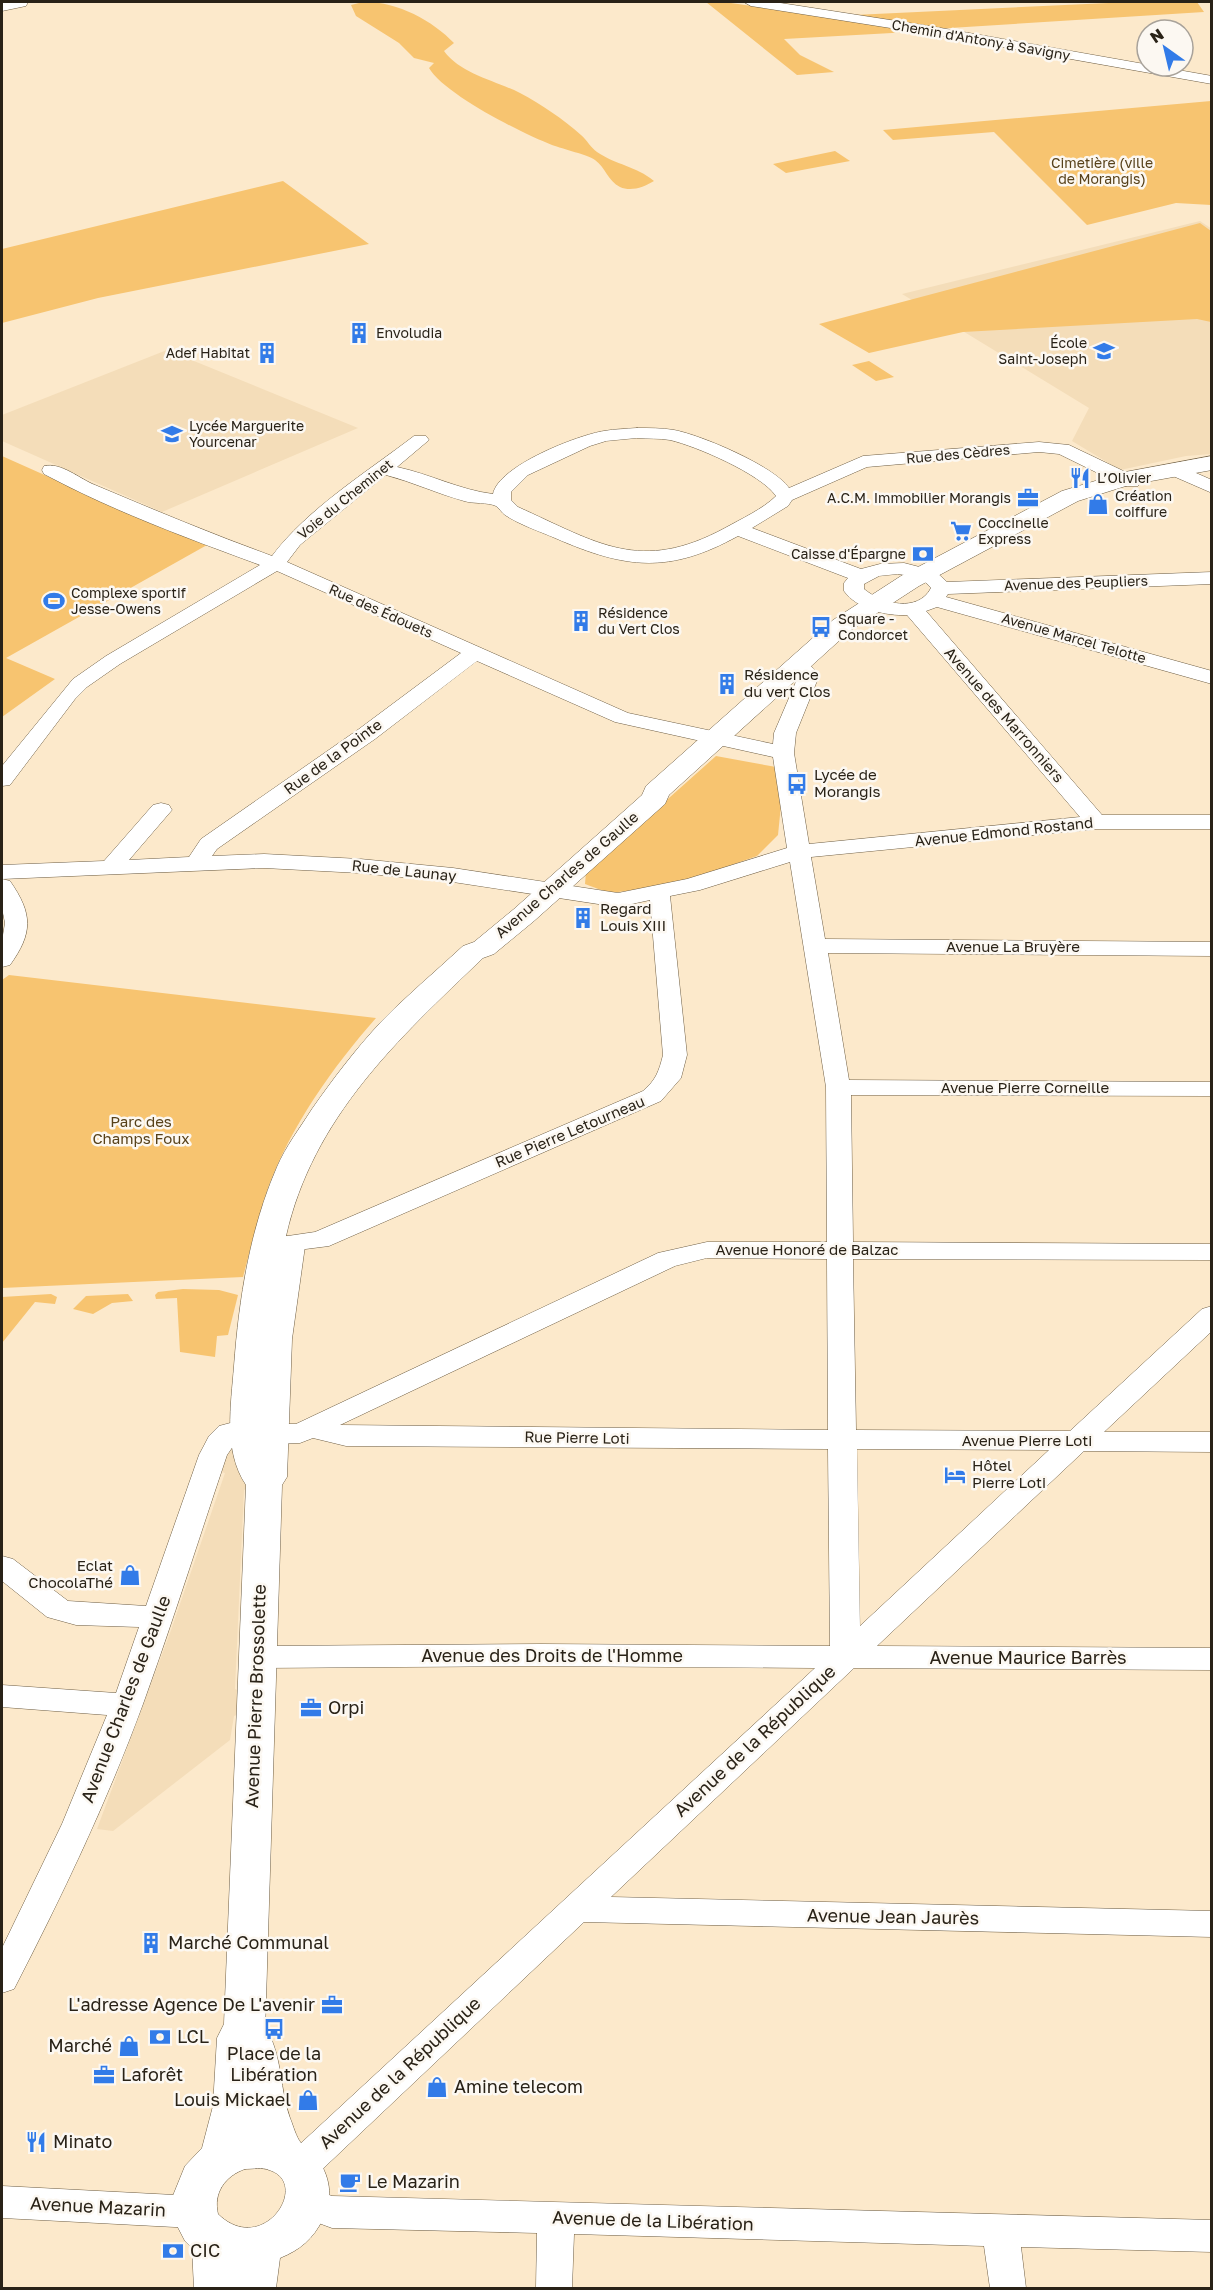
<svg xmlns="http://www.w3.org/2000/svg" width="1213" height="2290" font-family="'Golos Text',sans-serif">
  <rect width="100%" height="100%" fill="#fce9cb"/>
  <!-- built -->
  <g fill="#f4ddb9">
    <path d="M1200,221l12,8 -1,225 -25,2 -66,14 -48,-29 17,-33 -187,-114z"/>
    <path d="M167,350l191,78 -196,84 -160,-71v-26z"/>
    <path d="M238,1445l14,42 -8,3 -9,199 9,4v19l-10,4 -4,24 -117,91 -16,-2 73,-196 55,-160 -7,-2 8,-22z"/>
  </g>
  <!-- green -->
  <g fill="#f7c470">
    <path d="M363,2c33,-1 69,18 91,41l-10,8c17,23 50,29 76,42 21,11 43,26 61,42 6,5 10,13 16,17 19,13 39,14 57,29 -10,6 -23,11 -34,6 -12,-6 -15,-20 -25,-27 -7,-5 -32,-11 -43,-15 -29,-11 -108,-51 -123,-77l5,-5 -20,-5 -15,-15 -43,-27 -5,-11z"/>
    <path d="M706,2h18l184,27 2,3 -126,7 16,16 34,17 -37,3z"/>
    <path d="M1130,2h67l7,10 -270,17 -80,-14z"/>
    <path d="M1211,101v104l-35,-2 -89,22 -93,-93 -101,8 -10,-10z"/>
    <path d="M835,151l15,10 -64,12 -13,-9z"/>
    <path d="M283,181l86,63 -271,54 -96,25v-74z"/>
    <path d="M1200,223l11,8v91l-14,-3 -234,13 -94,21 -50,-29z"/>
    <path d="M869,361l25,16 -18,4 -24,-16z"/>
    <path d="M2,456l112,50 93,39 -201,113 49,21 -53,38z"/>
    <path d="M716,756l60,11 5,38 -3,30 -21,21 -71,25 -42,8 -35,4 -24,-9 1,-12z"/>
    <path d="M9,975l367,43c-44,50 -85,108 -108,170 -10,29 -17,59 -25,89l-241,11v-308z"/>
    <path d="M183,1289l36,1 19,5 -10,40 -11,1 -2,21 -35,-5 -3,-54 -21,1 -1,-4 3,-3z"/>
    <path d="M51,1294l6,3 -2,7 -20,-2 -33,41v-46z"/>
    <path d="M128,1294l5,7 -21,2 -19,11 -20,-5 13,-13z"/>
  </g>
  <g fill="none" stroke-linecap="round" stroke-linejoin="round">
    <defs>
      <g id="minor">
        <path d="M744,2h30l161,25 277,49v8l-277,-49 -184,-29z"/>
        <path d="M637,428c12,0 25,0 37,2 27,5 100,36 115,58l74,-32 176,-14 30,3 69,33 2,4 -2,4h-14l-65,-32 -20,-2 -172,15 -75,33 -4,6 -36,22 109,41 19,-5 24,-1 31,8 12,11 265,-10v12l-264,10 -2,3 266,74v13l-275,-77 -11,4 176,204h110v14h-116l-285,28 14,82 387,3v14l-384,-3 21,127 363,2v14l-361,-1 2,147 359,2v16l-359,-1 3,171 214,1 132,-122 10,-3v25l-108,101h108v20l-128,-1 -207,195 335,2v22l-358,-2 -243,229 601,14v26l-628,-15 -272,257 -13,4 -13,-4 -5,-11 5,-11 529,-489 -274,-2 -283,2 -11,-3 -4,-8 4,-8 11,-3 283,-2 289,2 -2,-197 -482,-3 -33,-8 -13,5 -29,1 -10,-3 -2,-4 -23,5 -9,13c-28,83 -54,166 -84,249 -36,98 -81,192 -129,285l-12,4v-45l60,-124 45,-109 -105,-8v-22l114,8 23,-66 -63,-2 -29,-8 -45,-36v-25l11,3 55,42 78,5 53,-151 10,-19 10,-10 15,-4 24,2 2,4 11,-4h25l362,-171 49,-11h120l-1,-155 -36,-225 -90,28 -30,6 17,159 -6,23 -20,23 -332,145 -39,5 -9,-2 -4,-6 4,-6 34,-5 328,-141c13,-11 16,-20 20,-36l-13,-155 -32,7 -165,-25 -93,-9 -96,-5 -262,11v-14l102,-4 49,-56 8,-2 8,2 3,5 -43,50 60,-3 12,-18 158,-110 102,-76 -184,-82 -157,93 -33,23 -12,12 -65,86 -8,1v-20l71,-87 33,-23 154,-91c-73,-27 -147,-54 -216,-91l-2,-4 2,-4c17,-4 36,13 51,19 59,25 117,49 177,71 35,-47 95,-84 142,-120h12l3,4 -32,27c33,7 63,23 96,27 5,-28 85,-59 111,-63 11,-2 22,-2 33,-3zM637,438c11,1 22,0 33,2 26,6 91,34 106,56 -13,13 -35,23 -51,32 -85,46 -127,15 -207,-21l-7,-7v-8l17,-17 62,-29 16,-5zM386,475c27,7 52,19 78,26 10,3 23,1 32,5 3,2 6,7 9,9 15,10 34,16 50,23 71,31 114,36 183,-2l110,42 -4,5v8c13,18 42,25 63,24l173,202 -271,27 -15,-91 2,-20 23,-57c-7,-11 -16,-18 -29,-14l-3,4 11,11 -24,56 -1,11 -145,-31 -341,-151 13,-17zM898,574c13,2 25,3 33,14 -13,25 -49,16 -67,1v-5l15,-8zM477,661l138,61 158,35 14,91 -100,31 -69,14 -165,-25 -93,-9 -96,-5 -52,2 5,-7 158,-110zM707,1258l120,1 1,171 -488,-5 335,-159zM857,1449l192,1 -189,176z"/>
        <path d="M1180,466l32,14v13l-39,-17 -2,-4 2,-4z"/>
        <path d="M2,879l8,2c23,33 23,52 0,84l-8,2v-26l3,-18 -3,-15z"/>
        <path d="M2,2186l192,10 13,5 5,11 -5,11 -13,5 -192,-10z"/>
        <path d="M307,2187l25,9 880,24v32l-191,-5 5,41h-36l-6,-42 -410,-12 -2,54h-36l1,-55 -205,-5 -38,-14 -5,-11 5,-11z"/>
      </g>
      <g id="major">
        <path d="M2,2h26l-2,4 -24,5z"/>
        <path d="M1212,456v14l-83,15 -51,16 -159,85 -68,44 -182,165 -4,9 -131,117 -40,33 -11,4c-85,81 -170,159 -197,278l15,3 4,7 -13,93 -5,138 -5,8 -17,547 4,2c13,25 11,56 21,84 3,7 6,19 11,25 4,5 10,7 14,12 15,20 19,42 8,64 -10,20 -23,31 -43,39l-4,30h-82l-2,-40 -7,-7 -12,-23 -1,-20 13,-32 17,-18 11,-42 4,-68 7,-14 22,-539c-23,-34 -15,-80 -12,-119 5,-68 16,-137 43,-199 9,-21 23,-39 35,-58 21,-30 43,-59 68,-86 26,-27 55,-51 83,-77l11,-4 40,-33 128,-114 4,-9 187,-166 68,-44 161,-85 63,-19zM245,2169c8,0 17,-2 24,1 43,13 -6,88 -51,44 -5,-21 7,-38 27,-45z"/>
      </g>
    </defs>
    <!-- minor casing -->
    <use href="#minor" stroke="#6f5f45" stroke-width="1"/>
    <!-- major casing -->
    <use href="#major" stroke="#6f5f45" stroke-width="1"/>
    <!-- minor -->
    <use href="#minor" fill="#fff" fill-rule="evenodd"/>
    <!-- major -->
    <use href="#major" fill="#fff" fill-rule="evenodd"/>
  </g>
  <!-- icons -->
  <defs>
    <symbol id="building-bare" viewBox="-9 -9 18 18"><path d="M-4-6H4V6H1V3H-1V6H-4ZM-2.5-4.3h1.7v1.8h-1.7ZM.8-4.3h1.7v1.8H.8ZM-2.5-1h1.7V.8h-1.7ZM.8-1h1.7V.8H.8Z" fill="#327be8" stroke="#fcf8f2" stroke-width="2.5" paint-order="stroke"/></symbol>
    <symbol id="school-bare" viewBox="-9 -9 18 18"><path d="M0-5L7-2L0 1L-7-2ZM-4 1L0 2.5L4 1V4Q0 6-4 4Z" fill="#327be8" stroke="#fcf8f2" stroke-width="2.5" paint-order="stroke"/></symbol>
    <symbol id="restaurant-bare" viewBox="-9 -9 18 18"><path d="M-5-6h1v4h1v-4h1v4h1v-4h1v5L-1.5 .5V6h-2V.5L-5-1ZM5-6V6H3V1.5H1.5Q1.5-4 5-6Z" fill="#327be8" stroke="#fcf8f2" stroke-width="2.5" paint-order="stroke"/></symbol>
    <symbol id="office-bare" viewBox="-9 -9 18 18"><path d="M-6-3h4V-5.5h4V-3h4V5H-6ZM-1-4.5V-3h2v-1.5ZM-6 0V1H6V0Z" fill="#327be8" stroke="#fcf8f2" stroke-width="2.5" paint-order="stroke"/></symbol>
    <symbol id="shop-bare" viewBox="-9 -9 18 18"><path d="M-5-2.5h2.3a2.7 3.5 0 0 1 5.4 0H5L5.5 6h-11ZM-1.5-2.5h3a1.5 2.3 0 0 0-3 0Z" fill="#327be8" stroke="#fcf8f2" stroke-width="2.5" paint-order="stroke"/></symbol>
    <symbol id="supermarket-bare" viewBox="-9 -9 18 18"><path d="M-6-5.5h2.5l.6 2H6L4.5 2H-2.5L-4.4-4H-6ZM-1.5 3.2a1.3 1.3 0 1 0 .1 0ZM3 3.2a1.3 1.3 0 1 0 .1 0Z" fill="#327be8" stroke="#fcf8f2" stroke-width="2.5" paint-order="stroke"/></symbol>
    <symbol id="bank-bare" viewBox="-9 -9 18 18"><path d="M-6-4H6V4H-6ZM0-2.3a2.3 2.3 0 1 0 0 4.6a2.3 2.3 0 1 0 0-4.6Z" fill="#327be8" stroke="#fcf8f2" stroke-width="2.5" paint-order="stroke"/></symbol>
    <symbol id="stadium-bare" viewBox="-9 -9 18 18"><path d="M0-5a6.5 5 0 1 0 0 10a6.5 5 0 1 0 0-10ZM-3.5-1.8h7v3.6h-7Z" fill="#327be8" stroke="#fcf8f2" stroke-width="2.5" paint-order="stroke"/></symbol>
    <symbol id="bus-bare" viewBox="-9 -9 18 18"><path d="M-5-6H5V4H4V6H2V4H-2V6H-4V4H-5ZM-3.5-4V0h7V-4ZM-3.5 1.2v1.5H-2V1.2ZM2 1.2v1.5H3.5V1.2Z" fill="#327be8" stroke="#fcf8f2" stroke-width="2.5" paint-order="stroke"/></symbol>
    <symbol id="hotel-bare" viewBox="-9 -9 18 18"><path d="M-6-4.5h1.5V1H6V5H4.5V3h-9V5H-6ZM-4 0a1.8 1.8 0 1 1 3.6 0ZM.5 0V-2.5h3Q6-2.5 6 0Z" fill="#327be8" stroke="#fcf8f2" stroke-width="2.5" paint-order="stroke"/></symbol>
    <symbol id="cafe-bare" viewBox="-9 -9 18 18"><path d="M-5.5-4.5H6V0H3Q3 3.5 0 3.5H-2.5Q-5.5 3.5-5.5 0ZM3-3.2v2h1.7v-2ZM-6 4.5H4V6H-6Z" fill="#327be8" stroke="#fcf8f2" stroke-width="2.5" paint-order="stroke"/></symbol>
  </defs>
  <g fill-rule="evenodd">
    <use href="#building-bare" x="344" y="318" width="30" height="30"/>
    <use href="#school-bare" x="1089" y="336" width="30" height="30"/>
    <use href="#building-bare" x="252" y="338" width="30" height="30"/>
    <use href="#school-bare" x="157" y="419" width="30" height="30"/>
    <use href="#restaurant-bare" x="1065" y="463" width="30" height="30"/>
    <use href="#office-bare" x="1013" y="483" width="30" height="30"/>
    <use href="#shop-bare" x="1083" y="489" width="30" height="30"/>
    <use href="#supermarket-bare" x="946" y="516" width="30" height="30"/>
    <use href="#bank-bare" x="908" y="539" width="30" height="30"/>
    <use href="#stadium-bare" x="39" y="586" width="30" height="30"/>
    <use href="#building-bare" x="566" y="606" width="30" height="30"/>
    <use href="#bus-bare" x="806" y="612" width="30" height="30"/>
    <use href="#building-bare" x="712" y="669" width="30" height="30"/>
    <use href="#bus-bare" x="782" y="769" width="30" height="30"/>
    <use href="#building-bare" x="568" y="903" width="30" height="30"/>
    <use href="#hotel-bare" x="940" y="1460" width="30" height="30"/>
    <use href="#shop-bare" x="115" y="1560" width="30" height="30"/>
    <use href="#office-bare" x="296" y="1693" width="30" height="30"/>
    <use href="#building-bare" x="136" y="1928" width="30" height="30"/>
    <use href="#office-bare" x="317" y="1990" width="30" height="30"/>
    <use href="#bus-bare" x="259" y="2014" width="30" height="30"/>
    <use href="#bank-bare" x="145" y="2022" width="30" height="30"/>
    <use href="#shop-bare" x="114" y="2031" width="30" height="30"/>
    <use href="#office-bare" x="89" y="2060" width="30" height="30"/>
    <use href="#shop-bare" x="422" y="2072" width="30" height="30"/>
    <use href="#shop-bare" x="293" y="2085" width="30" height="30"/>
    <use href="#restaurant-bare" x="21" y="2127" width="30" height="30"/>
    <use href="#cafe-bare" x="335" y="2167" width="30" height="30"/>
    <use href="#bank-bare" x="158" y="2236" width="30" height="30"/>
  </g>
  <g text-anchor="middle" stroke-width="5" stroke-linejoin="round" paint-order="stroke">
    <!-- far-street labels -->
    <g font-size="14" fill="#292217" stroke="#fcf8f2">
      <text transform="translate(981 40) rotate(10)" y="5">Chemin d'Antony à Savigny</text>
      <text transform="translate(958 454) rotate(-5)" y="5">Rue des Cèdres</text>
      <text transform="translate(345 499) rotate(-39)" y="5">Voie du Cheminet</text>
      <text transform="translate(1076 583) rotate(-2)" y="5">Avenue des Peupliers</text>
      <text transform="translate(381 611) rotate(24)" y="5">Rue des Édouets</text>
      <text transform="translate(1074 638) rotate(16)" y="5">Avenue Marcel Telotte</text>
    </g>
    <!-- far-park labels -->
    <g font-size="14" fill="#57411a" stroke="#fcf8f2">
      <text x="1102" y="168">Cimetière (ville<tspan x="1102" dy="16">de Morangis)</tspan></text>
    </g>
    <!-- far-poi labels -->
    <g font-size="14" fill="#292217" stroke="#fcf8f2" text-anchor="start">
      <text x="376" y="338">Envoludia</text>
      <text x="1087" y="348" text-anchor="end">École<tspan x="1087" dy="16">Saint-Joseph</tspan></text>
      <text x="250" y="358" text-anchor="end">Adef Habitat</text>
      <text x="189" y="431">Lycée Marguerite<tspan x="189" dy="16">Yourcenar</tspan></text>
      <text x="1097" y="483">L’Olivier</text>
      <text x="1115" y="501">Création<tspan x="1115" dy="16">coiffure</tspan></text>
      <text x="1011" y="503" text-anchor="end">A.C.M. Immobilier Morangis</text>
      <text x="978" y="528">Coccinelle<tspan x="978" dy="16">Express</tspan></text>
      <text x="906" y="559" text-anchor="end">Caisse d'Épargne</text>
      <text x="71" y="598">Complexe sportif<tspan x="71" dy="16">Jesse-Owens</tspan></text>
      <text x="598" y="618">Résidence<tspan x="598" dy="16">du Vert Clos</tspan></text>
      <text x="838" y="624">Square -<tspan x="838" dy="16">Condorcet</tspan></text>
    </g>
    <!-- poi labels -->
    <g font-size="15" fill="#292217" stroke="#fcf8f2" text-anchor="start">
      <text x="744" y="680">Résidence<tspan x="744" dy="17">du vert Clos</tspan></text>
      <text x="814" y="780">Lycée de<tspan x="814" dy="17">Morangis</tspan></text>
      <text x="600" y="914">Regard<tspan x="600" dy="17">Louis XIII</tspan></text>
      <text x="972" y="1471">Hôtel<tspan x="972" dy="17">Pierre Loti</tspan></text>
      <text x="113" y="1571" text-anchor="end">Eclat<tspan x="113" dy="17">ChocolaThé</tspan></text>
    </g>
    <!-- street labels -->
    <g font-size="15" fill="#292217" stroke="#fcf8f2">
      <text transform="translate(1004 715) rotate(49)" y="5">Avenue des Marronniers</text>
      <text transform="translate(333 757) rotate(-36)" y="5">Rue de la Pointe</text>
      <text transform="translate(1004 832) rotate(-6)" y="5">Avenue Edmond Rostand</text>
      <text transform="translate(404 871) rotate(6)" y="5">Rue de Launay</text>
      <text transform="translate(567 875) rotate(-41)" y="5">Avenue Charles de Gaulle</text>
      <text x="1013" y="952">Avenue La Bruyère</text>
      <text x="1025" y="1093">Avenue Pierre Corneille</text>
      <text transform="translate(570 1132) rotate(-23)" y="5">Rue Pierre Letourneau</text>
      <text x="807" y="1255">Avenue Honoré de Balzac</text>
      <text transform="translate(577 1438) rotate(1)" y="5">Rue Pierre Loti</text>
      <text x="1027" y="1446">Avenue Pierre Loti</text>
    </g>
    <!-- park labels -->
    <g font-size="15" fill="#57411a" stroke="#fcf8f2">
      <text x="141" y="1127">Parc des<tspan x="141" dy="17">Champs Foux</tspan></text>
    </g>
    <!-- near-street labels -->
    <g font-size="18" fill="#292217" stroke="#fcf8f2">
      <text x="552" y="1662">Avenue des Droits de l'Homme</text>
      <text x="1028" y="1664">Avenue Maurice Barrès</text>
      <text transform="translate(256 1696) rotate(-88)" y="6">Avenue Pierre Brossolette</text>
      <text transform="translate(126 1699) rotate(-69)" y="6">Avenue Charles de Gaulle</text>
      <text transform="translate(755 1741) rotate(-43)" y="6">Avenue de la République</text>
      <text transform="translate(893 1917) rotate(1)" y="6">Avenue Jean Jaurès</text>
      <text transform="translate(400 2073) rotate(-43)" y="6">Avenue de la République</text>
      <text transform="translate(98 2207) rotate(3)" y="6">Avenue Mazarin</text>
      <text transform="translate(653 2221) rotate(2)" y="6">Avenue de la Libération</text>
    </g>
    <!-- near-poi labels -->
    <g font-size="18" fill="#292217" stroke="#fcf8f2" text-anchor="start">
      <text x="328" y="1714">Orpi</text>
      <text x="168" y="1949">Marché Communal</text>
      <text x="315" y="2011" text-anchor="end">L'adresse Agence De L'avenir</text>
      <text x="177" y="2043">LCL</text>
      <text x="112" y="2052" text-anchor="end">Marché</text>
      <text x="274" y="2060" text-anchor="middle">Place de la<tspan x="274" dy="21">Libération</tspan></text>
      <text x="121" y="2081">Laforêt</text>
      <text x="454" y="2093">Amine telecom</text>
      <text x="291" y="2106" text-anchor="end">Louis Mickael</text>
      <text x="53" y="2148">Minato</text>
      <text x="367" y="2188">Le Mazarin</text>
      <text x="190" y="2257">CIC</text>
    </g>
  </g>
  <!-- border -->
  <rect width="1213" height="2290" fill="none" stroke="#292217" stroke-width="6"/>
  <!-- north arrow -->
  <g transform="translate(1165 48) rotate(326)"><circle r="28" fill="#fcf8f2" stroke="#a8a29a" stroke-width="1.5"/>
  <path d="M0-4.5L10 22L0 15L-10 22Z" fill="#327be8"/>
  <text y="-9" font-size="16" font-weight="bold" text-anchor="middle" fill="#292217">N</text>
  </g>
</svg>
